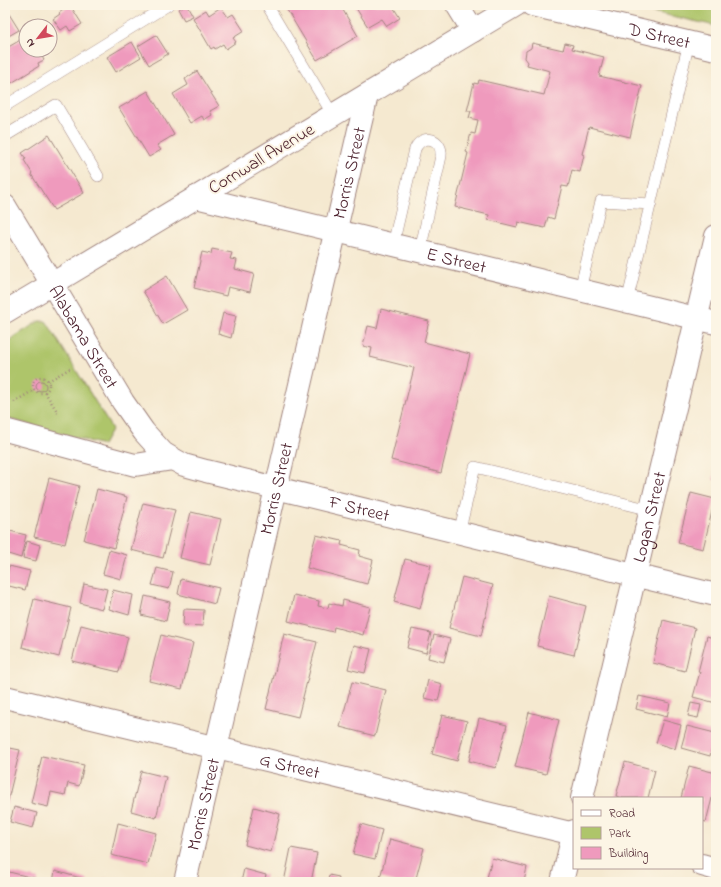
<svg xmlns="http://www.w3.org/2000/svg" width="721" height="887" font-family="'Indie Flower',sans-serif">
  <rect width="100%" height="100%" fill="#fcf5e5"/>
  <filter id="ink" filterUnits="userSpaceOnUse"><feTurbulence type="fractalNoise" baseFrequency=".025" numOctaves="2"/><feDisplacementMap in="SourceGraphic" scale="8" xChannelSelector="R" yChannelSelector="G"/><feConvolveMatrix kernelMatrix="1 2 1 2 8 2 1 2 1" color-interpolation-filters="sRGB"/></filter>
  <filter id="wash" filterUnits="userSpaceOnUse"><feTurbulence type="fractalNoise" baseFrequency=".012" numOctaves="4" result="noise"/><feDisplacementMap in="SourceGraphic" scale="16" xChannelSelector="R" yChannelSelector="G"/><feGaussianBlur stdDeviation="0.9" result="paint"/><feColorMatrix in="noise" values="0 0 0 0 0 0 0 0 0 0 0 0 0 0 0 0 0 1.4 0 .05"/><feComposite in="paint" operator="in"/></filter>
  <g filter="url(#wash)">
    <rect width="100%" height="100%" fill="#f5e9d0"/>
    <!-- green -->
    <g fill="#aec56a" stroke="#7c724a">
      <path d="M636,5h80v21l-81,-18z"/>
      <path d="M39,321h7l2,3 64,105 -9,16 -98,-27v-75z"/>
    </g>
    <g id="blocks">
      <!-- building -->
      <g fill="#ef9abd">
        <path d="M70,5l12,19 -12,7 -3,-5 -6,4 -8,-11 7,-5 -1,-1z"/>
        <path d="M186,5h1l6,11 -9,4 -6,-11z"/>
        <path d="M284,5h56l18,31 -41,24z"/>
        <path d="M354,5h38l8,13 -13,8 -5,-7 -14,8z"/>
        <path d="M221,7l7,10 5,-3 11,17 -11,7 3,4 -10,7 -3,-5 -8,5 -1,-2 -3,2 -18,-31 13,-8 3,5z"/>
        <path d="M9,14l10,16 -14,8v-21z"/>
        <path d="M156,35l12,19 -19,11 -11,-19z"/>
        <path d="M22,39l1,3 3,-2v10h12l6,10 -6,3 1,3 -34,21v-38z"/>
        <path d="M132,42l9,15 -25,15 -9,-15z"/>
        <path d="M532,43l31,7 2,-7 8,2 -1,4 32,8 -5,19 43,10 -12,51 -41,-10 -7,27 2,1 -4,17 -8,-2 -4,17 -6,-1 -8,33 -6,-2 -3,11 -27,-6 -1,5 -29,-7 1,-5 -34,-8 13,-54 -2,-1 5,-19 4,1 3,-14 -9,-2 2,-7h-4l7,-28 4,1 1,-4 65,15 6,-24 -23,-6 1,-3 -3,-4 1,-7 5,-3z"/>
        <path d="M197,71l22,35 -9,5 2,4 -8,5 -2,-4 -12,7 -17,-29 15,-9 -3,-6z"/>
        <path d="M148,91l26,44 -17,10 4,5 -12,7 -30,-49z"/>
        <path d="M49,135l35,58 -30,17 -23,-36 1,-1 -8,-13 2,-1 -4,-6z"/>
        <path d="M212,249l20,4 -2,6 7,1 -2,9 19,5 -4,18 -22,-5 -2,9 -32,-8 8,-36 9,2z"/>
        <path d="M167,276l20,34 -24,14 -20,-33z"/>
        <path d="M381,309l48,12 -5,21 46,12 -29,119 -50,-13 23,-92 -44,-11 2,-9 -9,-2 5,-20 9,2z"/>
        <path d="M223,313l13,3 -5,22 -13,-4z"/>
        <circle cx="41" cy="386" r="5"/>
        <path d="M715,469h1v11h-3z"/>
        <path d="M49,478l30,8 -14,58 -31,-7z"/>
        <path d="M97,489l30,8 -13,51 -30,-8z"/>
        <path d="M691,493l24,6 -12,50 -25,-6z"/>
        <path d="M143,503l32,7 -12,48 -32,-8z"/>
        <path d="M191,512l30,7 -11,46 -30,-7z"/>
        <path d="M6,530l20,5 -5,23 -16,-5z"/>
        <path d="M316,535l26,6 -1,4 19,5 -1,6 14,4 -6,24 -60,-16z"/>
        <path d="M27,541l13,4 -4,16 -13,-3z"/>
        <path d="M109,550l18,5 -6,24 -18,-5z"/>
        <path d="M405,559l26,6 -11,44 -26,-7z"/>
        <path d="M9,566l21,5 -5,19 -20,-5z"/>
        <path d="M157,568l16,4 -4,17 -17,-4z"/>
        <path d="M462,577l31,8 -12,51 -32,-8z"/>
        <path d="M181,579l38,9 -4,16 -37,-10z"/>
        <path d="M84,584l23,5 -5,20 -22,-6z"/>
        <path d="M113,590l20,5 -4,20 -20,-6z"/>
        <path d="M294,595l25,6 -1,5 10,2 1,-5 13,3 1,-6 27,7 -7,28 -29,-8 -1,5 -45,-11z"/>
        <path d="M145,596l25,6 -4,19 -25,-6z"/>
        <path d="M549,596l37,10 -12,49 -37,-9z"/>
        <path d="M34,599l37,9 -12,49 -37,-10z"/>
        <path d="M184,609l20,1 -1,16 -20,-1z"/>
        <path d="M663,620l32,8 -10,43 -32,-8z"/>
        <path d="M81,625l47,12 -9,35 -47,-11z"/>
        <path d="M412,629l19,4 -5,20 -19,-5z"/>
        <path d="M284,634l33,8 -19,75 -32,-8z"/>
        <path d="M161,635l32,8 -11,46 -33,-8z"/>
        <path d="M434,635l16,4 -6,23 -16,-4z"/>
        <path d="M707,636l9,3v64l-23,-6 7,-25h-2z"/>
        <path d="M354,645l17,4 -6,24 -17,-4z"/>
        <path d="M428,680l14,4 -4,17 -14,-3z"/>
        <path d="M352,682l34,8 -11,46 -35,-9z"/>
        <path d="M639,696l31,7 -3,14 -31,-8z"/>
        <path d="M691,703l10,2 -3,13 -10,-2z"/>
        <path d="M529,712l30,8 -13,54 -31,-7z"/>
        <path d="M442,715l25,6 -10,40 -25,-7z"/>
        <path d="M479,718l28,7 -11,43 -27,-7z"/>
        <path d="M663,720l18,5 -6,24 -19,-6z"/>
        <path d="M687,726l28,7 -5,23 -29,-8z"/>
        <path d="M5,747l15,3 -13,54 -2,-1z"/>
        <path d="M42,756l42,9 -5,21 -11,-3 -3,12 -14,-3 -3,15 -17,-4z"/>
        <path d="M625,762l30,8 -7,28h-25l-7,-2z"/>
        <path d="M689,766l27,7v9l-10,40 -4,-1v-23h-21z"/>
        <path d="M141,771l25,6 -10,41 -25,-7z"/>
        <path d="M14,807l23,6 -4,15 -23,-6z"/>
        <path d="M254,807l26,7 -9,38 -26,-7z"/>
        <path d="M118,823l38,10 -8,31 -37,-9z"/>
        <path d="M361,824l21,6 -7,29 -22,-5z"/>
        <path d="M390,839l34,9 -9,34h-19l-16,-4z"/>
        <path d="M291,848l26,5 -6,29h-27z"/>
        <path d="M492,858l35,9 -3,15h-38z"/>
        <path d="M244,869l22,6 -2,7h-23z"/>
        <path d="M5,871l33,8v3h-33z"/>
        <path d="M55,871l33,9v2h-35z"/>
        <path d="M329,875l10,2 -1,5h-11z"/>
        <path d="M104,878l14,3v1h-15z"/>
      </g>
    </g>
  </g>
  <g filter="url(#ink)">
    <use href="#blocks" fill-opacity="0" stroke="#a0847e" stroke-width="1"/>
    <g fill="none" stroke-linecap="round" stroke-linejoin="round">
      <defs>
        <g id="service">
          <path d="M267,5l66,110"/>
          <path d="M5,106l163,-101"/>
          <path d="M5,136l51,-31 42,71"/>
          <path d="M393,245l22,-96c8,-17 28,-10 26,7l-21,95"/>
          <path d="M580,290l21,-89 50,3"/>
          <path d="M627,302l62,-260"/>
          <path d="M459,533l16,-66 176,43"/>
        </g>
        <g id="minor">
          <path d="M457,5l16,26"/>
          <path id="s1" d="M532,5l184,44"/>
          <path id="s2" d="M196,197l520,126"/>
          <path d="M5,430l130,35 38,-6"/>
          <path id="s3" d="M5,697l569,137"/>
          <path id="s4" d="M582,798l134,-562"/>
          <path d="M702,865l14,4"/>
          <path id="s5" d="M185,882l182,-787"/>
          <path d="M562,882l12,-51"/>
        </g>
        <g id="tertiary">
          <path id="s6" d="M516,5l-464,279 71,118 21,30 19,21 10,6 11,6 22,6 510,124"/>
        </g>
        <path id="secondary" d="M5,206l47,78 -47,28"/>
      </defs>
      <!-- service casing -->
      <use href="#service" stroke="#a0847e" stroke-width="12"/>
      <!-- minor casing -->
      <use href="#minor" stroke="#a0847e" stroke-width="24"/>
      <!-- tertiary casing -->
      <use href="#tertiary" stroke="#a0847e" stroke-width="24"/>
      <!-- secondary casing -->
      <use href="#secondary" stroke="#a0847e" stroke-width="24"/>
      <!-- path -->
      <g stroke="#a0847e" stroke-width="2.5" stroke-dasharray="1 3" stroke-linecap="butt">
        <circle cx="41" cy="385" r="8"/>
        <path d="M48,381l23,-13"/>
        <path d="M45,392l13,21"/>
        <path d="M14,402l20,-12"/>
      </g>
      <!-- service -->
      <use href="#service" stroke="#fff" stroke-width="11"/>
      <!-- minor -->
      <use href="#minor" stroke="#fff" stroke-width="22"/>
      <!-- tertiary -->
      <use href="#tertiary" stroke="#fff" stroke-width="22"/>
      <!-- secondary -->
      <use href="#secondary" stroke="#fff" stroke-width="22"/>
    </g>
  </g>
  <g text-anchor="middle" stroke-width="4" stroke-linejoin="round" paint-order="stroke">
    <!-- street labels -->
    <g font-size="18" fill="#4a1f2b" stroke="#fcf5e5">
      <text dy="6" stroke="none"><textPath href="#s1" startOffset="131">D Street</textPath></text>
      <text transform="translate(261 158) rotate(-31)" y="6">Cornwall Avenue</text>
      <text dy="6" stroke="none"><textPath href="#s5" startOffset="728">Morris Street</textPath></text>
      <text dy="6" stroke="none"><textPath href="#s2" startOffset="268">E Street</textPath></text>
      <text dy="6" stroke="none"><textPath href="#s6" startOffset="603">Alabama Street</textPath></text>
      <text dy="6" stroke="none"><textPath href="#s5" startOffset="404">Morris Street</textPath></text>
      <text dy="6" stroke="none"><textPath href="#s6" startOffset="949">F Street</textPath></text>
      <text dy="6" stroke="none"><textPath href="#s4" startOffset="289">Logan Street</textPath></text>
      <text dy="6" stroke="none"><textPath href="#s3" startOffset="293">G Street</textPath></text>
      <text dy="6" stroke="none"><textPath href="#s5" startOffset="80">Morris Street</textPath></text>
    </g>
  </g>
  <!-- margin -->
  <rect width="721" height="887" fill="none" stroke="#fcf5e5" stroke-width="20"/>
  <!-- legend -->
  <rect x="573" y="797" width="130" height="72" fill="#fcf5e5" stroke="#b59f9b"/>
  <rect x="581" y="810" width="20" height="6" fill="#ffffff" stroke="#b59f9b"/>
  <text x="609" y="817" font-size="12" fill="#4a1f2b">Road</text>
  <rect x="581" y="827" width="20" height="12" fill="#aec56a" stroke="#b59f9b"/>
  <text x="609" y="837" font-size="12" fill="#4a1f2b">Park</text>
  <rect x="581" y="847" width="20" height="12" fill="#ef9abd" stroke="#b59f9b"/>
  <text x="609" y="857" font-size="12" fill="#4a1f2b">Building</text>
  <!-- north arrow -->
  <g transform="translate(38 38) rotate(239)"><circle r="19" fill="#fcf5e5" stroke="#b59f9b"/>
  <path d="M0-3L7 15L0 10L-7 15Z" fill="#d1495b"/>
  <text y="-6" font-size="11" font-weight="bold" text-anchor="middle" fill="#4a1f2b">N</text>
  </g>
</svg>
